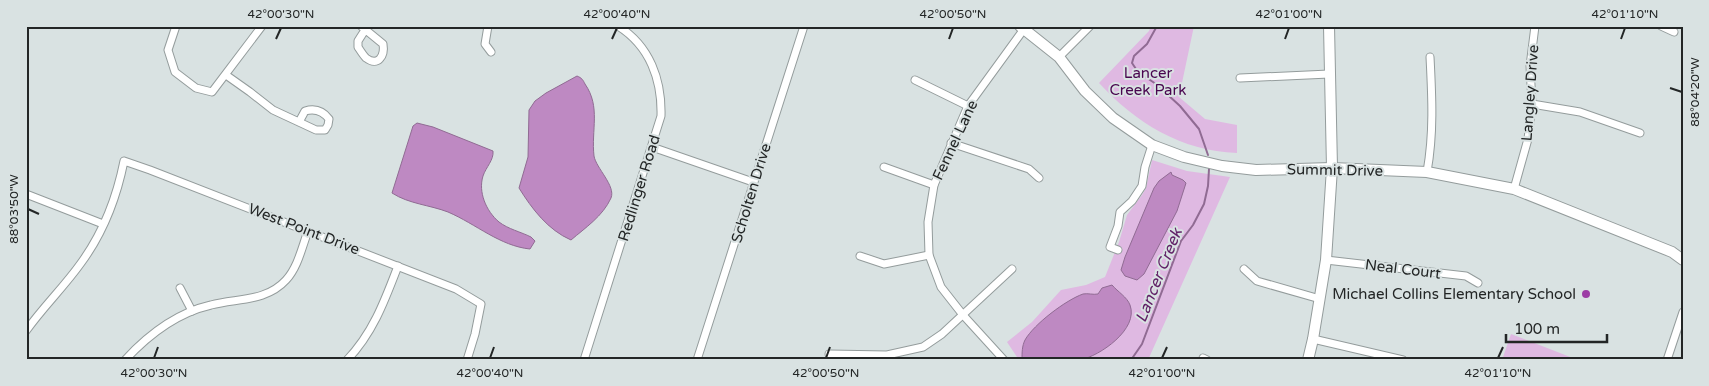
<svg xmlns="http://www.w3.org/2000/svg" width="1709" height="386" font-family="'Varela Round',sans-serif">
  <rect width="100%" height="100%" fill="#d9e2e2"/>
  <!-- green -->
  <g fill="#dfb9e2">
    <path d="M1151,26h43l-15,71 26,22 32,6v28c-56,-2 -101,-30 -138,-70l50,-52z"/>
    <path d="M1152,160l35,11 43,6 -82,183h-129l-12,-18 25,-20 29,-32 25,-5 19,-8 14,-35 8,-27 15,-20 4,-7z"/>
    <path d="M1511,334l67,26h-76z"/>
  </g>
  <!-- water -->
  <g fill="#be89c2" stroke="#906b93">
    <path d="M577,76c5,2 6,4 8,8 16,23 6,46 9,72 2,12 22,30 17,42 -8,18 -26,30 -40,42 -23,-10 -39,-31 -52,-52l9,-31 1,-47 6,-9 11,-8z"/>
    <path d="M417,123l16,4 60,24c1,9 -7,16 -10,25 -5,16 3,35 16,46 9,7 22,10 32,15l4,4 -5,8c-30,-3 -54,-25 -82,-37 -18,-7 -39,-8 -56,-19l21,-67z"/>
    <path d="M1171,172l1,3 11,5 3,3 -9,28 -33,63 -7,6 -12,-4 -4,-6 4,-13 29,-69 5,-7z"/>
    <path d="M1112,285c6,7 15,12 18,20 9,24 -30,51 -50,55 -11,2 -46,1 -58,-1 0,-6 0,-13 3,-19 9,-16 41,-40 58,-46 5,-1 10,1 15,0l4,-6z"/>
  </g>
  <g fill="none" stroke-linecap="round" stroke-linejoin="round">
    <!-- stream -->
    <g stroke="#906b93" stroke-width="2">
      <path d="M1157,26l-10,18 -13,12 -2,7 6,9 18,12 24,22 19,23 9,26"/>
      <path d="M1131,360l11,-16 39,-103 12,-16 11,-21 4,-18 1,-17"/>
    </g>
    <defs>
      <g id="street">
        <path d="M176,26l-8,24 7,22 21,16 16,4 50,-66"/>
        <path d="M361,26l22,18c2,12 -5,23 -17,14 -3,-3 -6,-8 -8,-11v-6l7,-11"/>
        <path d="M488,26l-3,18 6,8"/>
        <path d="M1661,26l13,6"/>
        <path d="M1059,57l31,-31"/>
        <path d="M226,75l24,17 23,18 43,20h9l3,-5 1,-6c-6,-8 -14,-11 -24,-8l-6,11"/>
        <path d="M1240,78l89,-4"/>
        <path d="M915,80l53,26"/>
        <path d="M1532,104l48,8 60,21"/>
        <path d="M951,143l78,26 10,9"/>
        <path d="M652,147l101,35"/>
        <path d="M884,167l50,18"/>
        <path d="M1427,172c7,-39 5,-76 3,-115"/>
        <path d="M1514,189l14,-50 4,-35 -2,-38 5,-40"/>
        <path d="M26,194l77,30"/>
        <path d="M1118,250l-8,-3 8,-21 2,-14 12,-11 10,-15 3,-19 7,-22"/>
        <path d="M860,256l24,8 45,-9"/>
        <path d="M1326,260l140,16 12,7"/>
        <path d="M1244,269l13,12 63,18"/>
        <path d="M180,288l12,23"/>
        <path d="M26,331c17,-24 38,-44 55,-68 22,-30 36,-67 43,-102l26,9 306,119 25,15 -6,30 -8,26"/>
        <path d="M1313,339l90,21"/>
        <path d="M829,354l58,1 36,-8 19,-13 70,-65"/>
        <path d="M1203,358l4,2"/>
        <path d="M125,360c24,-26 51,-47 86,-55 26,-7 55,-3 75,-25 12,-13 16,-33 22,-49"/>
        <path d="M347,360c26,-27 38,-60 51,-94"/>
        <path d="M584,360l77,-244c1,-36 -11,-70 -43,-90"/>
        <path d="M697,360l107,-334"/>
        <path d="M1004,360l-41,-45 -22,-28 -12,-32 -1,-33 6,-37 34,-79 56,-77"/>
        <path d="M1667,360l16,-48"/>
      </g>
      <g id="secondary">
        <path d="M1020,26l39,31 26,34 28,27 39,27 32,12 38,9 34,4 76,-2 95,4 87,17 158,63 11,8"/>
        <path d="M1308,360l5,-21 13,-79 6,-92 -3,-142"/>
      </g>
    </defs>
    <!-- street casing -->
    <use href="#street" stroke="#949c9c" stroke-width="9"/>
    <!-- secondary casing -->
    <use href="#secondary" stroke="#949c9c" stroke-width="12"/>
    <!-- street -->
    <use href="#street" stroke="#fff" stroke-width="7"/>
    <!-- secondary -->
    <use href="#secondary" stroke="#fff" stroke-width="10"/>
  </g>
  <!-- ticks -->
  <path fill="none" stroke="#232626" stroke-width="2" d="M276,39l5,-11M612,39l5,-11M949,39l4,-11M1285,39l4,-11M1621,39l4,-11M1670,88l12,4M28,209l11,5M154,358l4,-11M490,358l4,-11M826,358l4,-11M1162,358l5,-11M1498,358l5,-11"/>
  <!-- markers -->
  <circle fill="#9c3da5" stroke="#d9e2e2" stroke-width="2" cx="1586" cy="294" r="5"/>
  <g text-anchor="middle" stroke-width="4" stroke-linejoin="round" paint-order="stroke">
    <!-- park labels -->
    <g font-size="15" fill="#49054f" stroke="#d9e2e2">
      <text x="1148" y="78">Lancer<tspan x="1148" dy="17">Creek Park</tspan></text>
    </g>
    <!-- street labels -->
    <g font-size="15" fill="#232626" stroke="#d9e2e2">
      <text transform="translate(1530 93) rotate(-86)" y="5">Langley Drive</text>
      <text transform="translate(955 140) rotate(-65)" y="5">Fennel Lane</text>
      <text transform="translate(1335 170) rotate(1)" y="5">Summit Drive</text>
      <text transform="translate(639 188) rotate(-73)" y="5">Redlinger Road</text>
      <text transform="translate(751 193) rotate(-73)" y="5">Scholten Drive</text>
      <text transform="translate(304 229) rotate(21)" y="5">West Point Drive</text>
      <text transform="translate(1403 269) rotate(7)" y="5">Neal Court</text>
    </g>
    <!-- poi labels -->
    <g font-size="15" fill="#232626" stroke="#d9e2e2" text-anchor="end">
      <text x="1576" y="299">Michael Collins Elementary School</text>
    </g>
    <!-- water labels -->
    <g font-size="16" font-style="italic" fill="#622268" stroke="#d9e2e2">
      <text transform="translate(1158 275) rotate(-68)" y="6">Lancer Creek</text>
    </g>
  </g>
  <!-- border -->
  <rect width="1709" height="386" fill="none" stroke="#d9e2e2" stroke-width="55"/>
  <!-- scale -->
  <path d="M1506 334v8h101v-8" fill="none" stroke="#232626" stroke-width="2.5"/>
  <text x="1514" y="334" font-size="15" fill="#232626" stroke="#d9e2e2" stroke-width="4" paint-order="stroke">100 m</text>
  <rect x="28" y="28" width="1654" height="330" fill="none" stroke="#232626" stroke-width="2"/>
  <g font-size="12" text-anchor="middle" fill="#232626">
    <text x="281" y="18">42°00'30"N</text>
    <text x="617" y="18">42°00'40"N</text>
    <text x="953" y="18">42°00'50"N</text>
    <text x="1289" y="18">42°01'00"N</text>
    <text x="1625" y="18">42°01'10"N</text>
    <text transform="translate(1695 92) rotate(-90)" y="4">88°04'20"W</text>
    <text transform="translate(14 209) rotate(-90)" y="4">88°03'50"W</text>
    <text x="154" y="377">42°00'30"N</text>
    <text x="490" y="377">42°00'40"N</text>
    <text x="826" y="377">42°00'50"N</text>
    <text x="1162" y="377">42°01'00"N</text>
    <text x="1498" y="377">42°01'10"N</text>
  </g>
</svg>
